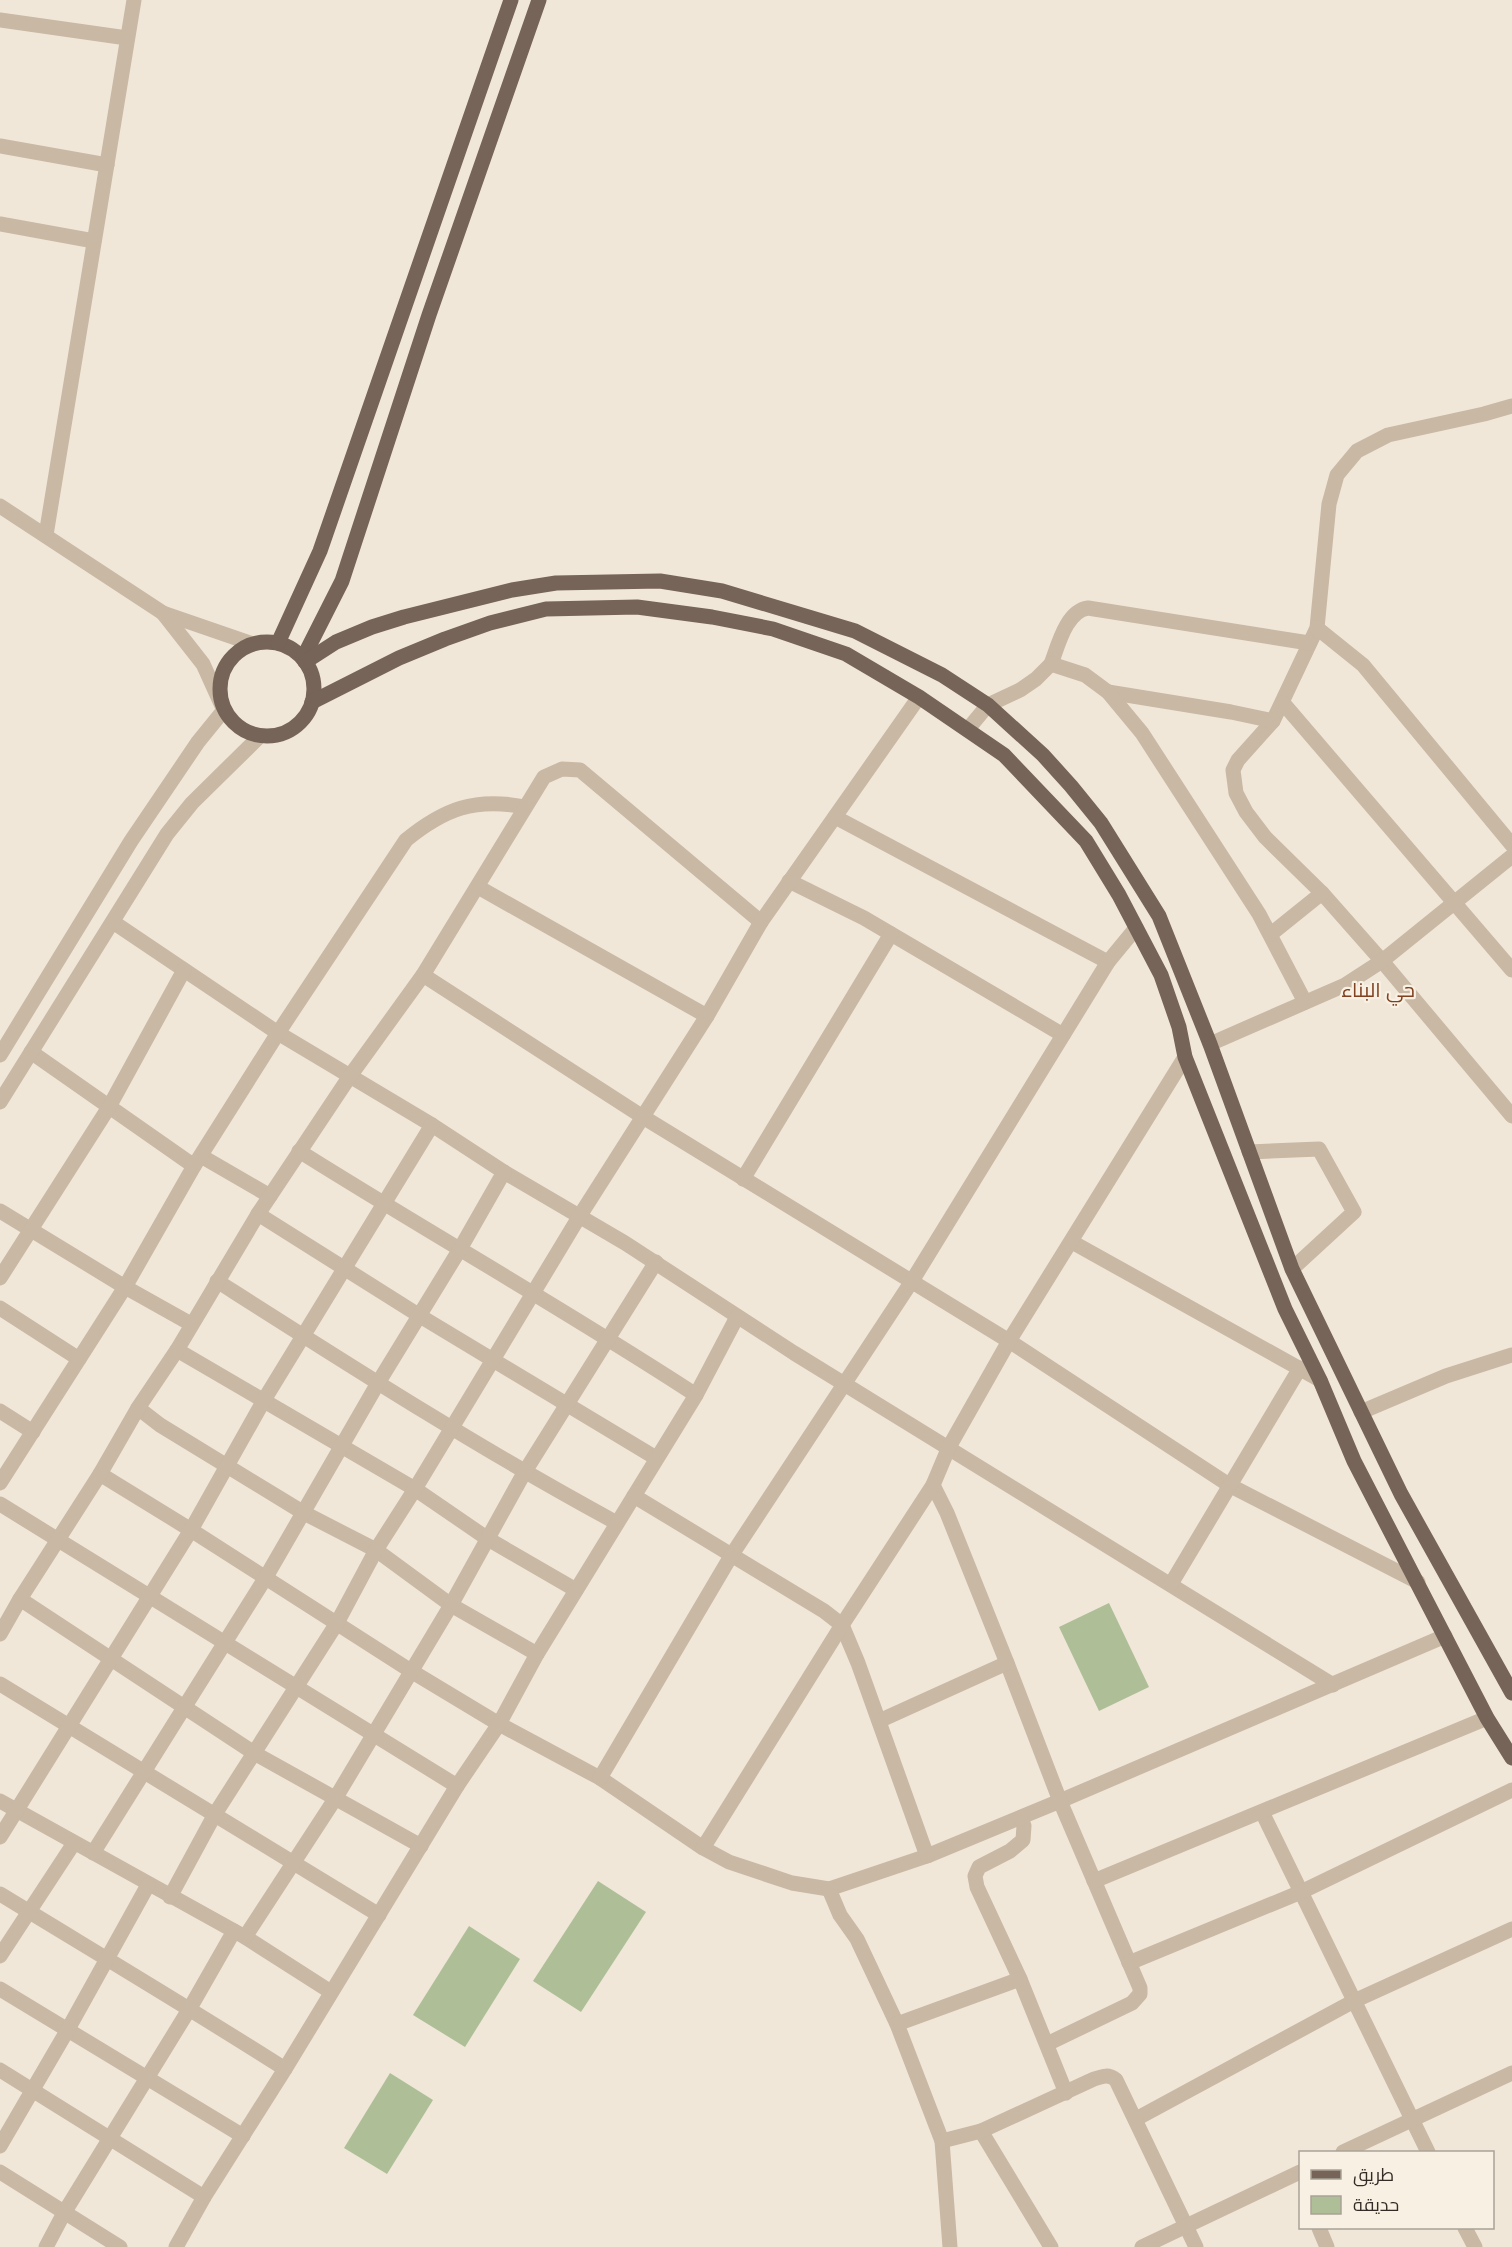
<svg xmlns="http://www.w3.org/2000/svg" width="1512" height="2247" font-family="Poppins,Cairo,sans-serif">
  <rect width="100%" height="100%" fill="#f0e7d8"/>
  <!-- green -->
  <g fill="#aebf98">
    <path d="M1109,1603l40,84 -50,24 -40,-84z"/>
    <path d="M598,1881l48,31 -65,100 -48,-31z"/>
    <path d="M469,1926l51,33 -55,88 -52,-32z"/>
    <path d="M390,2073l43,27 -46,74 -43,-26z"/>
  </g>
  <g fill="none" stroke-linecap="round" stroke-linejoin="round">
    <!-- minor -->
    <g stroke="#c8b8a4" stroke-width="15">
      <path d="M0,20l127,18"/>
      <path d="M0,146l107,19"/>
      <path d="M0,224l94,17"/>
      <path d="M1512,406l-28,8 -96,21 -31,16 -20,24 -8,29 -12,124 -44,93 -35,39 -5,10 3,23 10,19 19,25 57,56 60,68 130,155"/>
      <path d="M0,506l163,107 90,31"/>
      <path d="M46,535l88,-535"/>
      <path d="M163,613l40,51 19,42"/>
      <path d="M1317,628l46,37 149,180"/>
      <path d="M1051,664c7,-18 15,-53 37,-56l221,35"/>
      <path d="M1108,692l123,20 42,9"/>
      <path d="M1283,703l229,267"/>
      <path d="M968,729l20,-24 32,-15 16,-11 15,-15 34,11 23,17 34,41 117,181 46,88"/>
      <path d="M835,817l273,145"/>
      <path d="M789,881l75,37 199,117"/>
      <path d="M478,887l229,129"/>
      <path d="M113,922l165,111 154,92 72,47 121,71 169,110 539,332"/>
      <path d="M1271,934l51,-41"/>
      <path d="M423,975l220,142 366,224 220,144 189,97"/>
      <path d="M1210,1044l135,-59 37,-24 130,-105"/>
      <path d="M31,1052l163,114"/>
      <path d="M0,1055l131,-214 67,-99 26,-32"/>
      <path d="M0,1102l167,-268 25,-31 68,-67"/>
      <path d="M299,1151c132,83 267,159 397,244"/>
      <path d="M1249,1152l70,-3 35,63 -62,57"/>
      <path d="M201,1156l69,40"/>
      <path d="M743,1179l148,-245"/>
      <path d="M0,1211l125,76 66,37"/>
      <path d="M258,1214l162,102 236,142"/>
      <path d="M1072,1242l248,138"/>
      <path d="M0,1278l109,-171 75,-137"/>
      <path d="M217,1281c132,84 263,168 400,242"/>
      <path d="M0,1308l79,51"/>
      <path d="M177,1350l238,139 73,50 88,51"/>
      <path d="M138,1408l22,17 144,88 72,37 75,55 86,49"/>
      <path d="M0,1411l33,21"/>
      <path d="M1361,1412l85,-36 66,-21"/>
      <path d="M100,1474l91,56 220,141 88,53 101,54 103,70 26,14 63,21 37,6 98,-33 133,-55 385,-165"/>
      <path d="M0,1483l125,-196 69,-121 84,-133 128,-193c38,-31 69,-43 119,-33"/>
      <path d="M933,1485l14,28 60,150 53,138 80,187v6l-8,9 -85,41"/>
      <path d="M634,1496l190,115 18,14 16,38 69,193"/>
      <path d="M0,1504l457,282"/>
      <path d="M1171,1584l129,-216"/>
      <path d="M20,1599l234,154 167,93"/>
      <path d="M0,1634l20,-35 80,-125 38,-66 39,-58 81,-136 92,-138 73,-101 121,-198 18,-8 18,1 181,152"/>
      <path d="M0,1684l379,231"/>
      <path d="M879,1721l128,-58"/>
      <path d="M600,1778l131,-222 181,-275 196,-319 28,-34"/>
      <path d="M0,1801l245,136 86,55"/>
      <path d="M1262,1812l166,340"/>
      <path d="M1021,1818l3,8 -1,14 -13,11 -31,16 -4,9 2,11 43,92 46,114"/>
      <path d="M0,1837l191,-307 73,-130 168,-275"/>
      <path d="M703,1848l139,-223 91,-140 16,-38 60,-106 176,-284"/>
      <path d="M93,1853l173,-276 112,-194 82,-134 44,-77"/>
      <path d="M1094,1881l393,-163"/>
      <path d="M829,1889l11,26 17,24 40,85 45,117 8,106"/>
      <path d="M0,1894c95,58 191,115 285,175"/>
      <path d="M170,1897l45,-83 122,-191 39,-73 39,-61 164,-272 128,-201 54,-94 158,-225"/>
      <path d="M245,1937l90,-138 116,-194 73,-132 132,-211"/>
      <path d="M0,1956l74,-113"/>
      <path d="M1129,1963l172,-71 211,-102"/>
      <path d="M0,1989l243,147"/>
      <path d="M897,2024l123,-45"/>
      <path d="M0,2070l204,127"/>
      <path d="M1136,2119l218,-118 158,-72"/>
      <path d="M981,2131l70,116"/>
      <path d="M942,2141l39,-10 113,-52c9,-3 15,-5 22,1l80,167"/>
      <path d="M0,2146l67,-115 81,-146"/>
      <path d="M1343,2152l169,-79"/>
      <path d="M0,2172l120,75"/>
      <path d="M1319,2228l8,19"/>
      <path d="M1465,2228l10,19"/>
      <path d="M46,2247l18,-34 126,-205 44,-77"/>
      <path d="M176,2247l28,-50 81,-128 172,-283 42,-62 38,-70 159,-259 41,-78"/>
      <path d="M1142,2247l158,-75"/>
    </g>
    <!-- major -->
    <g stroke="#756457" stroke-width="15">
      <circle cx="267" cy="689" r="47"/>
      <path d="M278,643l42,-92 191,-551"/>
      <path d="M303,658l39,-77 87,-266 110,-315"/>
      <path d="M305,662l31,-20 36,-15 32,-10 108,-27 44,-7 104,-2 62,10 133,40 87,44 46,30 55,50 28,31 30,37 58,93 51,128 82,225 109,225 111,199"/>
      <path d="M312,702l87,-44 46,-19 45,-16 56,-14 91,-2 75,10 61,12 73,25 73,43 85,58 82,86 33,54 42,80 18,52 6,30 100,252 35,71 34,81 133,257 25,40"/>
    </g>
  </g>
  <g text-anchor="middle" stroke-width="4.5" stroke-linejoin="round" paint-order="stroke">
    <!-- neighbourhood labels -->
    <g font-size="20" fill="#814120" stroke="#f8f1e3">
      <text x="1378" y="997">حي البناء</text>
    </g>
  </g>
  <!-- legend -->
  <rect x="1299" y="2151" width="195" height="78" fill="#f8f1e3" stroke="#a9a297" stroke-width="1.5"/>
  <rect x="1311" y="2170" width="30" height="9" fill="#756457" stroke="#a9a297" stroke-width="1.5"/>
  <text x="1353" y="2181" font-size="18" fill="#332b26">طريق</text>
  <rect x="1311" y="2196" width="30" height="18" fill="#aebf98" stroke="#a9a297" stroke-width="1.5"/>
  <text x="1353" y="2211" font-size="18" fill="#332b26">حديقة</text>
</svg>
